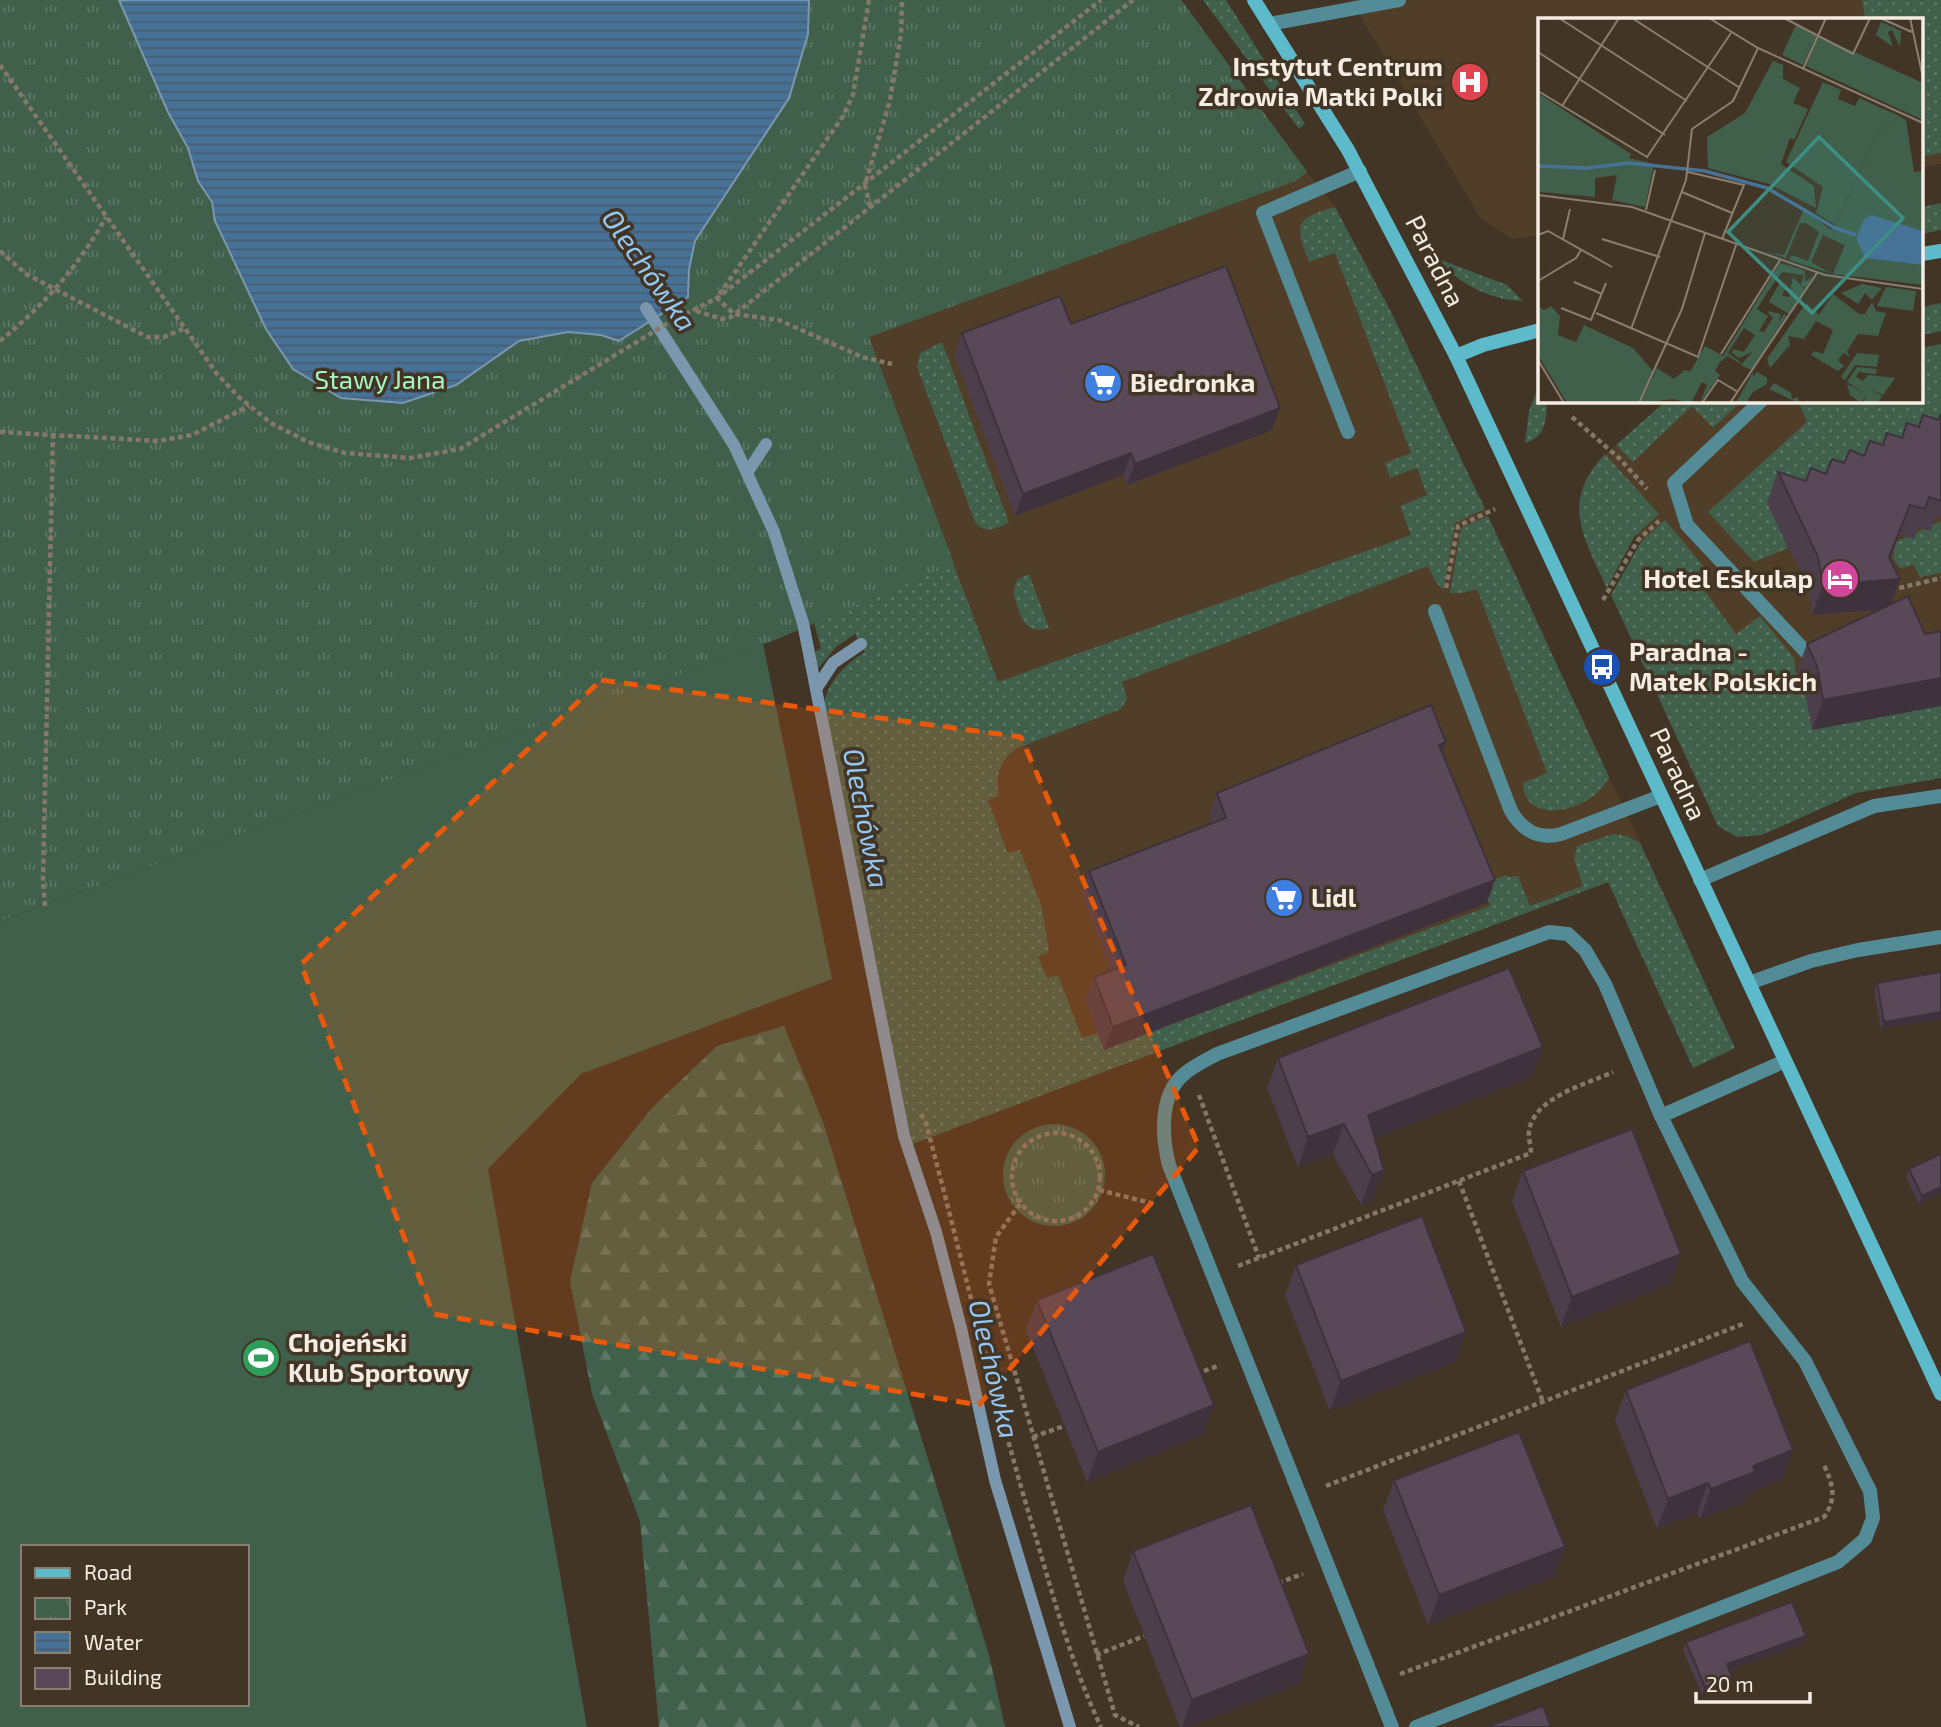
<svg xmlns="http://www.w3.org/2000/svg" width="1941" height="1727" font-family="'Exo 2',sans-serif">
  <defs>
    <pattern id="grass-dots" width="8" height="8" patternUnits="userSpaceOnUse" patternTransform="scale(1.75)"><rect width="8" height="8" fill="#41604c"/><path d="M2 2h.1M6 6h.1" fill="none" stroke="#5d7766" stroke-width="1.8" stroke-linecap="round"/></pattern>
    <pattern id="forest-firs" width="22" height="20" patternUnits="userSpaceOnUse" patternTransform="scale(1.75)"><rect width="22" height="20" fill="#41604c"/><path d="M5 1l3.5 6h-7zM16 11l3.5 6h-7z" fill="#5d7766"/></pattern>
    <pattern id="park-tufts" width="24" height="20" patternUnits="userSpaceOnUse" patternTransform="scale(1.75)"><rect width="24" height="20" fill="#41604c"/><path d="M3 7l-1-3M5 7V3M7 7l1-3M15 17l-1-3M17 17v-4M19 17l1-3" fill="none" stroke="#5d7766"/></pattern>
    <pattern id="water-rules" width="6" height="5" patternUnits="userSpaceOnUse" patternTransform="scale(1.75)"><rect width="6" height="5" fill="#477298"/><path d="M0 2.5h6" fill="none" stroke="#485c6e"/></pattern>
  </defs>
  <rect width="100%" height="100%" fill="#433525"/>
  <!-- built -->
  <g fill="#503e28">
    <path d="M1351,0h590v164l-19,3v-148h-382v216l-27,4 -32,-20z"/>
    <path d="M1307,172l28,35 57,107 259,552 -556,209 -38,-100 -10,4 -9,-23 11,-4 -7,-45 -22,-57 -11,4 -21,-54 11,-4 -2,-16 5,-16 -4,-81 -130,-346 427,-156z"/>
    <path d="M1941,399v344l-197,37 -103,-238 -46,-78 71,-63h132l9,21z"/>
  </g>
  <!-- grass -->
  <g fill="url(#grass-dots)">
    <path d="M1181,0l126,172 -12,9 -427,156 130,345 413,-147 -11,-29 27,-11 -10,-27 -27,10 -5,-15 26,-10 -76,-200 -26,9c-14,-37 -15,-44 26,-55l57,107 93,195 -30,14 -12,67 -8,-9 -7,-15 -306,116 5,17 -6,10 -104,39c-17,12 -22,27 -18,48l-11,4 20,53 12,-3 22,57 7,45 -11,4 9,22 11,-3 24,63 16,-5 7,16 385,-143 -8,-22 24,-9 1,2 11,-1 12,30 53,-20 -9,-27 3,-13 36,-12 14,2 13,7 95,205 -42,20 -85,-186 -698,263 -17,-60 -70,-371c-1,-26 21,-50 42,-62l-10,-18 -19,13 -21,25 -4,-19 10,-4 -9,-34 -85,-290z"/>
    <path d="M1203,0h23l79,124 -6,5z"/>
    <path d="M1862,0h79v153l-19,3v-137h-57z"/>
    <path d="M1941,203v27l-19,4v-27z"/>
    <path d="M1433,257l74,28 16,16c-36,-1 -65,-19 -90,-44z"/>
    <path d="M1941,303v28l-19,4v-28z"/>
    <path d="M942,342l67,181c-13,5 -24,12 -34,-1l-58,-155 3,-14z"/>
    <path d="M1941,344v94l-159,69 -6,14 12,27 -34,14 -46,-50 99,-90 -9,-21h124v-53z"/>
    <path d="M1538,388l2,13h6c2,17 -1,37 -21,42l4,-32z"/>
    <path d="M1666,401h76l-29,27 -21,-22 -59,56 -17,-17z"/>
    <path d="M1605,454l54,60 -25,23 -27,51c-24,-52 -47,-86 -2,-134z"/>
    <path d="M1488,516l121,261c-17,36 -86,50 -86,6l24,-10 -70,-184 -14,4h-13l11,-65z"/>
    <path d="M1665,520l40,48 -1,22 32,44 24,-18 34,42 2,16 145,32v72l-85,15 -94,42 -25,2 -19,-11 -107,-231 30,-53z"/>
    <path d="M1941,521v52l-21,4 -6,-12 -14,3 -7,-9 3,-17z"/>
    <path d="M1029,574l20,54c-26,8 -29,-15 -36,-35l4,-13z"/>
  </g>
  <!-- forest -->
  <path fill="url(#forest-firs)" d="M784,1026l39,96 166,533 16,72h-346l-19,-206 -48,-127 -22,-113 22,-98 60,-75 65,-62z"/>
  <!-- park -->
  <g fill="url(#park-tufts)">
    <path d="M0,0h1181l126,172 -12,9 -426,156 85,227 -179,76 -775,281z"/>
    <circle cx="1054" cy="1175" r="51"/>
  </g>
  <!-- pitch -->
  <path fill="#41604c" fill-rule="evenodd" d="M763,644l69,335 -251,95 -93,95 99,558h-587v-806zM23,1547h224v157h-224z"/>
  <!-- water -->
  <path fill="url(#water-rules)" stroke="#7b97ae" stroke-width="2" d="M119,0h690l-1,34 -19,64 -94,143 -6,28 -1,28 -69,44 -18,-6 -33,-3 -49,9 -63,44 -53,18 -62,-5 -48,-29 -27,-40 -51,-108 -3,-19 -14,-21 -10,-33 -20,-36z"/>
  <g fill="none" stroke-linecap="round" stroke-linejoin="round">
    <!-- stream -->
    <g stroke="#7b97ae" stroke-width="12">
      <path d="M646,308l88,137 40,87 29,91 101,513 32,96 25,96 34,152 75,247"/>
      <path d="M747,473l19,-29"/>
      <path d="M816,689l17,-26 28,-19"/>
    </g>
    <!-- path -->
    <g stroke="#84786a" stroke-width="4.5" stroke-dasharray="5 3.5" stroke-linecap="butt">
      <path d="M869,0l-16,95 -10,21 -126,182 17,16 45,6 83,37 30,7"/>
      <path d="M0,65l217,309 23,24 31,25 37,19 37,11 65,5 50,-9 208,-126 49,-25 384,-298"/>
      <path d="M870,206l-5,-21 25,-85 11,-66 1,-34"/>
      <path d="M0,251l26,23 121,63h17l19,-8"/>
      <path d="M696,311l26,8 9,-2 402,-317"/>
      <path d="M0,341c44,-36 78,-74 106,-124"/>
      <path d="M1572,417l48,42 27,30"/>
      <path d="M0,432l158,9 34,-6 57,-29"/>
      <path d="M1446,588l12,-62 37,-17"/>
      <path d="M1891,590l50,-12"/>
      <path d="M1603,600l35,-60 21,-19"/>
      <path d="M45,906l-2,-26 10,-445"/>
      <path d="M1199,1095l60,163"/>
      <path d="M921,1114l5,9c37,139 69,280 111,418 18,62 36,127 64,186"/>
      <circle cx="1056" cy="1177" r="44"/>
      <path d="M1459,1181l84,221"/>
      <path d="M1099,1190l56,14"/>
      <path d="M1020,1204l-24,33 -7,47 126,431 24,12"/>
      <path d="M1238,1266l293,-113c0,-7 -3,-16 -2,-22 5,-34 58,-47 84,-59"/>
      <path d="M1196,1374l24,-9"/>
      <path d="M1033,1437l31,-11"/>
      <path d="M1326,1486l417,-162"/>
      <path d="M1278,1583l25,-9"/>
      <path d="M1096,1655l48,-19"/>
      <path d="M1400,1674l424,-157c13,-19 9,-32 0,-52"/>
    </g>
    <!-- lane -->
    <g stroke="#538b96" stroke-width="14">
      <path d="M1269,24l130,-24"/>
      <path d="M1761,401l-87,82 13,42 119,127 17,-4"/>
      <path d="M1348,432l-85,-219 97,-42"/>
      <path d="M1435,611l76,200c12,20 27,29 50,23l100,-38"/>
      <path d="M1749,983l62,-22 47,-11 83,-13"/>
      <path d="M1661,1116l124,-55"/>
      <path d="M1392,1727l-223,-562c-7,-28 -10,-69 14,-90 10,-9 23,-15 34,-21l332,-122 19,2 17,16 20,34 56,132 81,165 63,80 65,130 3,27 -8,21 -27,23 -422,165"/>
    </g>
    <!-- street -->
    <path stroke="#538b96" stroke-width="14" d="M1700,880l174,-74 67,-10"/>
    <!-- secondary -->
    <g stroke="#5cbacb" stroke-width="14">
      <path d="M1254,0l94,150 108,206 485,1038"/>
      <path d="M1922,254l19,-3"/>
      <path d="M1456,356l27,-11 57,-15"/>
    </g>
  </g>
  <!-- wall -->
  <g fill="#4d3e4b">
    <path d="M1071,324l201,106 -145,55 -4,-10 -108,41 -61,-161 8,-22z"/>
    <path d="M1941,414v104l-5,-2 -5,15 -13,-3 -4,11 -15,-4 -9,23 10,21 -88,151 -6,-34 -10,-22 11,-30 73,-34 -68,5 -4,-28 -41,-84 11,-31 28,9 20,-7 18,-11 20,-7 18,-11 5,-12 15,5 17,-11 19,-7z"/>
    <path d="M1446,742l-4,9 45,152 -383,147 -19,-50 9,-23 17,-6 -30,-78 8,-22 123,-47 -3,-9 8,-22z"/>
    <path d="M1941,972l-60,57 -7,-38 3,-8z"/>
    <path d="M1278,1058l254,19 -157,61 -2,62 -12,5 -28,-51 -35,13 -31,-79z"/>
    <path d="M1941,1154v39l-22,11 -13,-27 3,-8z"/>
    <path d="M1523,1171l147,113 -109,43 -49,-126z"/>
    <path d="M1296,1265l160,97 -126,49 -45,-116z"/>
    <path d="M1037,1300l166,135 -116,47 -61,-152z"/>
    <path d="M1626,1390l156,90 -35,14 -3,8 -44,17 -3,-6 -40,16 -42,-109z"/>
    <path d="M1394,1480l171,67 -11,30 -126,48 -45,-115z"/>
    <path d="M1133,1551l165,133 -110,43h-8l-57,-146z"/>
    <path d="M1686,1642l117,2 -73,26 2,7 -3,8 -27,10 -19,-45z"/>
  </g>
  <!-- shaded-wall -->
  <g fill="#3e323d">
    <path d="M1280,408l-8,22 -145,55 8,-21z"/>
    <path d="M1131,453l-8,22 -108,41 8,-22z"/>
    <path d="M1910,505l-29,75 19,-1 -11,30 -77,6 11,-30 66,-28z"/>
    <path d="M1941,678v28l-129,24 11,-30z"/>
    <path d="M1446,742l-9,22 2,-19z"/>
    <path d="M1495,880l-8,23 -383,147 9,-23z"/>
    <path d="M1941,1012v7l-60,10 3,-7z"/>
    <path d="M1543,1047l-11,30 -175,68 11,-30z"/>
    <path d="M1344,1124l-11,30 -35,13 10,-30z"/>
    <path d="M1384,1170l-11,30 -12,5 11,-30z"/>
    <path d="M1941,1187v6l-22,11 3,-8z"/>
    <path d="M1681,1254l-11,30 -109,43 11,-30z"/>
    <path d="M1466,1332l-10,30 -126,49 11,-30z"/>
    <path d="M1214,1405l-11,30 -116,47 11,-30z"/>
    <path d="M1793,1450l-11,30 -35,14 -3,8 -44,17 11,-30 42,-23z"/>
    <path d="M1708,1483l-11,30 -40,16 11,-30z"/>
    <path d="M1565,1547l-11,30 -126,48 11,-30z"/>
    <path d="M1806,1636l-3,8 -79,28 3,-8z"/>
    <path d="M1309,1654l-11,30 -110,43h-6l10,-27z"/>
    <path d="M1732,1677l-3,8 -27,10 3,-8z"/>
  </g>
  <!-- building -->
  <g fill="#594857" stroke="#3e323d" stroke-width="2">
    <path d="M1226,266l54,142 -145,56 -4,-11 -108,41 -61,-161 98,-37 11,28z"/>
    <path d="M1941,414v87l-12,-4 -4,12 -15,-4 -21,52 11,22 -77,6 -5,-28 -40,-85 28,9 5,-13 15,6 6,-15 12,4 6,-13 14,6 6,-15 13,4 4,-12 15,5 5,-15 12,4 4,-12 15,5z"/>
    <path d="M1908,596l17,38 16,-3v47l-118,22 -6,-34 -10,-22z"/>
    <path d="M1431,705l15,37 -7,3 56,135 -382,147 -19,-50 32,-12 -37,-94 137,-53 -9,-25z"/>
    <path d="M1509,968l34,79 -175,68 16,55 -12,5 -28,-51 -36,13 -30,-79z"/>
    <path d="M1941,972v40l-57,10 -7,-39z"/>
    <path d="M1632,1129l49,125 -109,43 -49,-126z"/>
    <path d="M1941,1154v33l-19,9 -13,-27z"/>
    <path d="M1422,1216l44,116 -125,49 -45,-116z"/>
    <path d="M1153,1254l61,151 -116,47 -61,-152z"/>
    <path d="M1750,1341l43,109 -40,16 2,6 -44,17 -3,-6 -40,16 -42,-109z"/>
    <path d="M1519,1432l46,115 -126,48 -45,-115z"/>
    <path d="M1251,1505l58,149 -117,46 -59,-149z"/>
    <path d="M1792,1602l14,34 -79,28 5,13 -27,10 -19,-45z"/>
    <path d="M1543,1706l8,21h-64z"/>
  </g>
  <!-- marked area -->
  <path fill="#e8590c" fill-opacity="0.2" stroke="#e8590c" stroke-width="5" stroke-dasharray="14 9" stroke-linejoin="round" d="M601,680l420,57 178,410 -220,258 -546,-91 -132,-350z"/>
  <!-- icons -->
  <defs>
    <symbol id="hospital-disc" viewBox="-11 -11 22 22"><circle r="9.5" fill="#e0444e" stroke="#433525"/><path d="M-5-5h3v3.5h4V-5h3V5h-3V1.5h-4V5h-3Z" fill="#fff"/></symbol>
    <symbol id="supermarket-disc" viewBox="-11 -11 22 22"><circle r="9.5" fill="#3f7fe0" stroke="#433525"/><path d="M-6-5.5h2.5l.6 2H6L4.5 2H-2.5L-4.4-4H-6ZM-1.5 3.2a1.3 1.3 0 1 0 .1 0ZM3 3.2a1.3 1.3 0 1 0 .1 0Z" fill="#fff"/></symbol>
    <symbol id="hotel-disc" viewBox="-11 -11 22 22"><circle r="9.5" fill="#d1479c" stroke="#433525"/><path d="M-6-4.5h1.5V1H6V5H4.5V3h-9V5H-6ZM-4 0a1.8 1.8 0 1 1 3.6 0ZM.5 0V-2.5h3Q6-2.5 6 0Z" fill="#fff"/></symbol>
    <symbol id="bus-disc" viewBox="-11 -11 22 22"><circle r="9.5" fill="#1a4fb4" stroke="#433525"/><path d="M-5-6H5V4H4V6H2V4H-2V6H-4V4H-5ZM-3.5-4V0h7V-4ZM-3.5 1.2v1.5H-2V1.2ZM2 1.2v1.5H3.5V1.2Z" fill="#fff"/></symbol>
    <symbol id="stadium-disc" viewBox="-11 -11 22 22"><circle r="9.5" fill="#2e9e5b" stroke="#433525"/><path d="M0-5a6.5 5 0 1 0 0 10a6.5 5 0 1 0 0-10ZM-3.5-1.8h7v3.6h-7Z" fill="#fff"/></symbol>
  </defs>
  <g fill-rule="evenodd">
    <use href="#hospital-disc" x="1448" y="60" width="44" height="44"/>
    <use href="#supermarket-disc" x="1081" y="361" width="44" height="44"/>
    <use href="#hotel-disc" x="1818" y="557" width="44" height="44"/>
    <use href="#bus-disc" x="1580" y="645" width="44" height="44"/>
    <use href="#supermarket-disc" x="1262" y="876" width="44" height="44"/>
    <use href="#stadium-disc" x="239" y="1336" width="44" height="44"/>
  </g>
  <g text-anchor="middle" stroke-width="7" stroke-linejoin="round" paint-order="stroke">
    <!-- poi labels -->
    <g font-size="26" font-weight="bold" fill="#f5ece2" stroke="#433525" text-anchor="start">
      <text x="1443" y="76" text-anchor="end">Instytut Centrum<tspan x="1443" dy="30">Zdrowia Matki Polki</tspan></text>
      <text x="1130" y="392">Biedronka</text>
      <text x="1813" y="588" text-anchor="end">Hotel Eskulap</text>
      <text x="1629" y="661">Paradna -<tspan x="1629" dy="30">Matek Polskich</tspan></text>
      <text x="1311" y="907">Lidl</text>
      <text x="288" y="1352">Chojeński<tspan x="288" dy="30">Klub Sportowy</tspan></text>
    </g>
    <!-- street labels -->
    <g font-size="26" fill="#f5ece2" stroke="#433525">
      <text transform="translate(1435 261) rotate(63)" y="9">Paradna</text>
      <text transform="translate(1678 774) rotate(65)" y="9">Paradna</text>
    </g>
    <!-- park labels -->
    <g font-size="26" fill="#a6f5c1" stroke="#433525">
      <text x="380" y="389">Stawy Jana</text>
    </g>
    <!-- water labels -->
    <g font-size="28" font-style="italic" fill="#93c7f4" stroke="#433525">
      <text transform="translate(649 270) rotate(55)" y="10">Olechówka</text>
      <text transform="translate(866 818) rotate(79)" y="10">Olechówka</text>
      <text transform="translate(994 1369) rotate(77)" y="10">Olechówka</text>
    </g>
  </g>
  <!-- overview -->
  <g transform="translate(1538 18)">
    <rect width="385" height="385" fill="#433525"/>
    <path d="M343,4l20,9 -1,16 -8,-17 -4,2 5,15 -17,-12zM235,43l10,4v14l17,9 -7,15 15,6 -14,31 -49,-27zM0,75l93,61 -2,4 25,6 -9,43 -33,-7 5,-25 -22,3v19l-55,-5zM266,191l27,21 1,-4 23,9 -22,39 12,-29 -22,-10 -12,27 19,11 -41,-13 3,-5 16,6 11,-29 -13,-9h-6l-14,35 -16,-5 14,2zM242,245l23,7 2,4v8l7,-5 -6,11 -5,-3 3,-10 -22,-3 -15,21 -10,16 11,7 -9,15 5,1 9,-14 -6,-7 14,3 -2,7 5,-7 3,2 -36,54 -10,-5 11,-13 -13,6 -7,-5 1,-4 11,3 11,-17 -11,-7 -16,25 12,9v2l-12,-8 -8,6 -5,9 5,4 -20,28 7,-18 -5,-3 -11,21 -18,-4 -33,4 17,-35 17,11 11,-9 5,2 15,-26 18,10zM255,259l12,13 -16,24 -20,-12 12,-22 1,7 5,-2 -5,11 7,1zM324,266l20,4 -10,12 -7,-7 -7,11 -17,-11zM348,269l30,4 -3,20 -36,-5zM295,276l26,20h6l7,-12 4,9 10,2 -8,23 -20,-2 -11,17 3,6 -7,-4 -5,7 6,6 -6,5 -27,-16 3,-4 9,3 10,-24 -17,-9 -12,18 -16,-3 2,9 -20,23 -3,-9 39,-56 13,12zM319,335l22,2 -2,12 -22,-2 -10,15 -4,-3zM319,349l20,2 -1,5 -17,-2 -3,5 7,4 5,-6 27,3 -12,17 -14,-6 13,7 -4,7h-15l4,-9 -6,9 -11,-8 -3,-11 18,9 -18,-11zM215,354v5l4,-5 10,6v6l-14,8 -7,11h-10zM236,365l17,10 1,6 6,-2v6l-29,-14z" fill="#41604c"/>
    <path d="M207,95l46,22 -10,29 33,22 2,22 -47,-24 -61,-16 -1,-31zM301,284l17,12 -2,4h12l-33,43 -10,-5 15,-28 -9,-11z" fill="#41604c"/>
    <path d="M258,7l21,10 -14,30 -21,-10zM281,18l104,47v37l-117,-54zM359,97l9,5 8,52 9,-1v114l-90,-11 12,-29 -15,-7 5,-12 42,-93 16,-10zM0,288l6,4 7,-4 9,10 -2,19 18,7 8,-17 49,23 20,23 -15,32h-71l-29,-48z" fill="#41604c"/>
    <path d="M285,64l18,8 -3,9 17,7 4,-8 38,17 -4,8 -16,10 -42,92 -19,-12 7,-26 -37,-25z" fill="#41604c"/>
    <path d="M333,197l52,16v34l-58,-7 -9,-20 8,-19z" fill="#477298"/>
    <path fill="none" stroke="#477298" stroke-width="3.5" d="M0,148l48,2 43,-5 76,8 62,17 68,40 21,7"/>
    <path fill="none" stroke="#8a7e71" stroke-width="2" d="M21,0l128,83M94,0l108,70M171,0l49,30 165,75M246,0l69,36 17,-36M342,0l32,14M372,0l13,60M0,34l127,83M265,51l23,-51M0,73l109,66 84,-124M24,88l57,-88M150,154l56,13 -22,54M144,174l50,21M0,177l94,12 193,68 98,14M108,192l9,-40M0,217l10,-4 64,36M25,221l7,-30M64,221l58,18M0,263l38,-23 5,-8M36,264l28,12M23,290l30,12 15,-37M58,295l102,44 38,-112M93,311l55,-149 6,-51 41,-28 25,-53M183,336l59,-94M0,342l26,43M101,385l43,-94 23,-76M164,385l16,-23 20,12M192,385l87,-130"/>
    <path fill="#3d8e85" fill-opacity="0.15" stroke="#3d8e85" stroke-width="3.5" d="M281,119l84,81 -91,95 -84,-81z"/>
    <rect width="385" height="385" fill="none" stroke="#f5ece2" stroke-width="3.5"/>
  </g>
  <!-- legend -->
  <rect x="21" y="1545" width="228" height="161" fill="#433525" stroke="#8a7e71" stroke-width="2"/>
  <rect x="35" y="1568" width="35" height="10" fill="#5cbacb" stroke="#8a7e71" stroke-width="2"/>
  <text x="84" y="1580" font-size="21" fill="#f5ece2">Road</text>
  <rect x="35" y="1598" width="35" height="21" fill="url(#park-tufts)" stroke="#8a7e71" stroke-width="2"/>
  <text x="84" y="1615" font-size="21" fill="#f5ece2">Park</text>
  <rect x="35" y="1632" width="35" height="21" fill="url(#water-rules)" stroke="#8a7e71" stroke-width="2"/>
  <text x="84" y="1650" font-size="21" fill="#f5ece2">Water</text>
  <rect x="35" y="1668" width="35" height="21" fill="#594857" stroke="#8a7e71" stroke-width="2"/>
  <text x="84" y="1685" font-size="21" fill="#f5ece2">Building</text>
  <!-- scale -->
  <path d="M1696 1692v10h114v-10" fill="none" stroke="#f5ece2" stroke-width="3.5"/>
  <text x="1706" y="1692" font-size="21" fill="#f5ece2" stroke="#433525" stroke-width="5" paint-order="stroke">20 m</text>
</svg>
